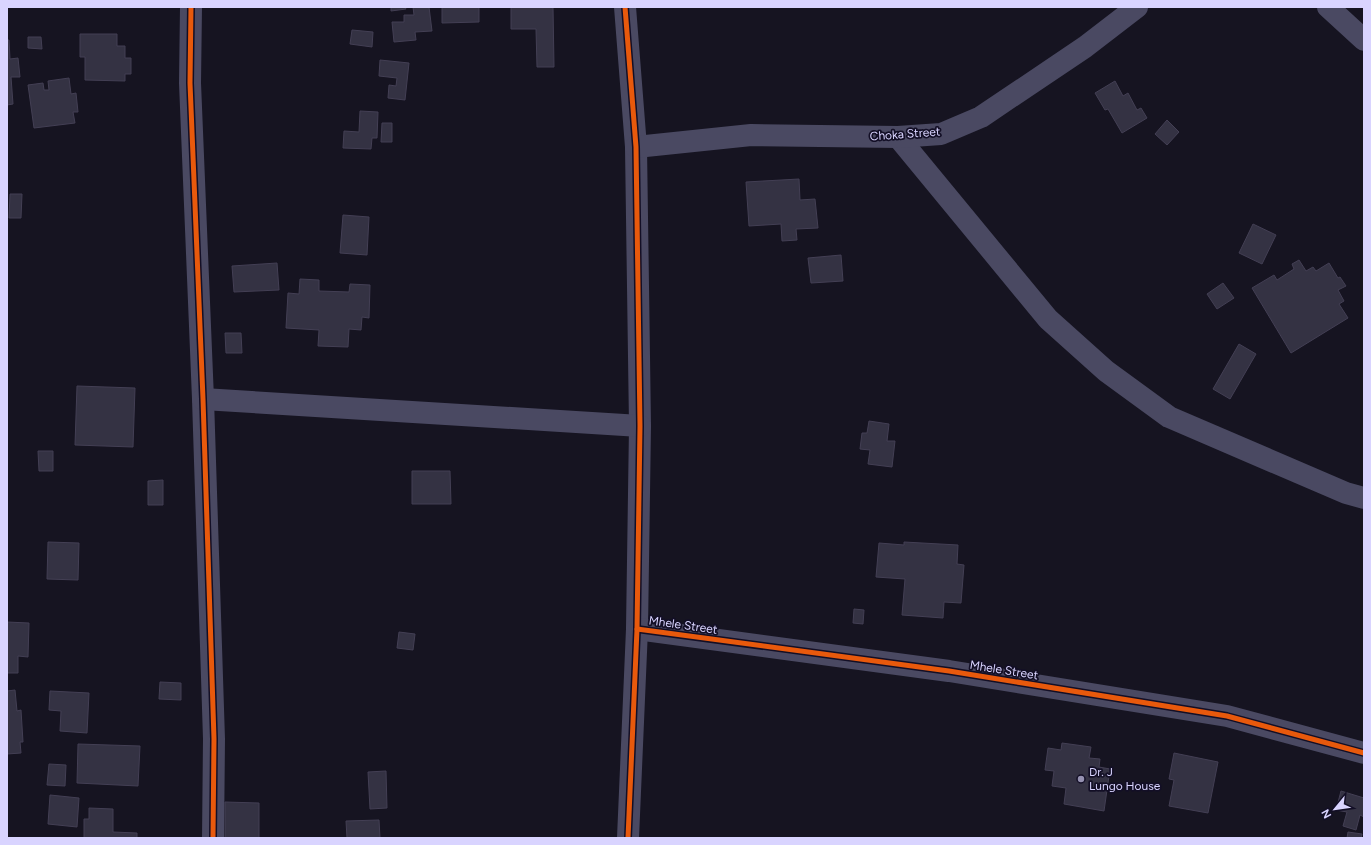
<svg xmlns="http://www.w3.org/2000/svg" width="1371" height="845" font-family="Figtree,sans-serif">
  <rect width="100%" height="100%" fill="#161421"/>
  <!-- building -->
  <g fill="#343243" stroke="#433f54">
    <path d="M391,7h14l1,2 -15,2z"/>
    <path d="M413,7h16l3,24 -17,1 1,8 -22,2 -2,-20h12v-7h10z"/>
    <path d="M442,7h37v15l-37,1z"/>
    <path d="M511,7h42l1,60h-17l-1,-38h-25z"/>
    <path d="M352,30l21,2 -1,15 -22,-3z"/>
    <path d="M80,34h37v12h8v12h6v16h-6v7l-40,-1v-23h-5z"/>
    <path d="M28,37h13l1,12 -14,-1z"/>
    <path d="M7,40h2l1,19 8,-1 2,19h-9l2,27 -6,1z"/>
    <path d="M380,60l29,3 -4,37 -17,-2 1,-13 7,1 1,-8 -18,-2z"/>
    <path d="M69,78l2,16 5,-1 2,19h-5l2,11 -41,5 -6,-43 15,-2 1,7h5l-1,-9z"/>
    <path d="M1115,81l8,15 5,-3 9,17 4,-2 6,10 -25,15 -14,-24 -3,1 -10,-17z"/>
    <path d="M360,111l18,1 -1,26h-5l-1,11 -28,-1 1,-17 15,1z"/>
    <path d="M1167,120l12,12 -12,13 -12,-11z"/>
    <path d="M382,123h10v19h-11z"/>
    <path d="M799,179l1,21 15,-1 3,29 -22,1 1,11 -15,1 -1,-17 -32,2 -3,-44z"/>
    <path d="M10,194h12l-1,24h-12z"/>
    <path d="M343,215l26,2 -2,38 -27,-2z"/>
    <path d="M1253,224l23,11 -14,29 -23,-11z"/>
    <path d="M841,255l2,26 -32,2 -3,-25z"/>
    <path d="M1299,260l7,11 7,-4 3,4 13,-8 9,15 2,-1 6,9 -8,4 6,11 -5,3 9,14 -57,35 -39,-65 22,-13 3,5 17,-11 -2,-5z"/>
    <path d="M277,263l2,27 -45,2 -2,-26z"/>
    <path d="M300,279l19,1v11l30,1 1,-8 20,1 -1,33 -7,-1 -1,13 -12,-1 -1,18 -30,-1 1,-16 -33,-2 2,-35 11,1z"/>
    <path d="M1223,283l11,15 -17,11 -10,-15z"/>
    <path d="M225,333h16l1,20h-16z"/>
    <path d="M1239,344l17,10 -26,45 -17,-10z"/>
    <path d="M77,386l58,2 -2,59 -58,-2z"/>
    <path d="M869,421l20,3 -2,17h8l-3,26 -24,-3 2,-14 -10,-1 2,-16h5z"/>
    <path d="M38,451h15v20h-14z"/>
    <path d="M412,471h38l1,33h-39z"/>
    <path d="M163,480v25h-15v-24z"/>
    <path d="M48,542l31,1 -1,37 -31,-1z"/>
    <path d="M904,542l54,3 -1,19 7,1 -3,38 -17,-1 -1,16 -41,-3 3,-36 -29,-2 3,-34 25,2z"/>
    <path d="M854,609l10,1 -1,14 -10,-1z"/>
    <path d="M7,622l22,1 -1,34 -10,-1v17h-11z"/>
    <path d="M399,632l16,2 -2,16 -16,-2z"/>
    <path d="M160,682l21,1v17l-22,-1z"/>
    <path d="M15,690l2,21 4,-1 2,32h-3l1,11 -14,1v-63z"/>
    <path d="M50,691l39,2 -2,40 -27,-2 1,-20 -12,-1z"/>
    <path d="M1062,743l29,4 -2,11 11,1 -1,8 11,2 -6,42 -40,-7 2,-16 -14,-2 2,-15 -9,-1 3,-22 13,2z"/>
    <path d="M78,744l62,2 -2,40 -61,-3z"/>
    <path d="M1174,753l44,9 -10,51 -39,-7 5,-26 -5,-1z"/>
    <path d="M49,764l17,1 -1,21 -18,-1z"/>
    <path d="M386,771l1,37 -17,1 -2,-37z"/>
    <path d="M1341,791l23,7v19l-4,-2 -4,15 -13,-4 4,-14 -11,-2z"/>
    <path d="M50,795l29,3 -2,29 -29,-3z"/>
    <path d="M225,802l34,1v35h-34z"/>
    <path d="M89,808l24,1v23l24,1v5h-53v-19h5z"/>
    <path d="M379,820l1,18h-33l-1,-17z"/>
    <path d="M1348,832l14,2 -1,4h-14z"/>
  </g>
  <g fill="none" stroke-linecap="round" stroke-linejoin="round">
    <!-- minor -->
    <g stroke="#4a4962" stroke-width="22">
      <path d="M191,7l-1,76 13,316 11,340 -1,99"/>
      <path d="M625,7l11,140 4,279 -3,203 -9,209"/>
      <path d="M1328,7l36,33"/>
      <path d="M898,137l150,182 58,52 63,46 177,76 18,5"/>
      <path d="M636,147l115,-12 147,2 43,-3 40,-17 104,-70 52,-40"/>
      <path d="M203,399l437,27"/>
      <path d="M637,629l312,42 278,45 137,37"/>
    </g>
    <defs>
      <g id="cycleway">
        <path d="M191,7l-1,76 13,316 11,340 -1,99"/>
        <path d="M625,7l11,140 4,279 -3,203 -9,209"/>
        <path d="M637,629l312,42 278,45 137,37"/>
      </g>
    </defs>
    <!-- cycleway casing -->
    <use href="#cycleway" stroke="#130f26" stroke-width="8"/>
    <!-- cycleway -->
    <use href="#cycleway" stroke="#e8590c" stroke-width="5"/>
  </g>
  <!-- markers -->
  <circle fill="#9591b1" stroke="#130f26" stroke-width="1.5" cx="1081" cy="779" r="4"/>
  <g text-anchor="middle" stroke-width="3.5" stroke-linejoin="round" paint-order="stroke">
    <!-- street labels -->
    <g font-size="12" fill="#d9d4ff" stroke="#130f26">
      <text transform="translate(905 134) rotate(-4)" y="4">Choka Street</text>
      <text transform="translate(683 625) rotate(8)" y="4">Mhele Street</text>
      <text transform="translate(1004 670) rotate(9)" y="4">Mhele Street</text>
    </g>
    <!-- poi labels -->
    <g font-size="12" fill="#d9d4ff" stroke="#130f26" text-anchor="start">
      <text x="1089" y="776">Dr. J<tspan x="1089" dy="14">Lungo House</tspan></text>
    </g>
  </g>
  <!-- border -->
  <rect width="1371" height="845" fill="none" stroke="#d9d4ff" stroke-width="16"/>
  <!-- north arrow -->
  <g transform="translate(1335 809) rotate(241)" stroke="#130f26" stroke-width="3" paint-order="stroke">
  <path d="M0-3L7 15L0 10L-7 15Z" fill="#d9d4ff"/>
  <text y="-6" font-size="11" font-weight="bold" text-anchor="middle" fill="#d9d4ff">N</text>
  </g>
</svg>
